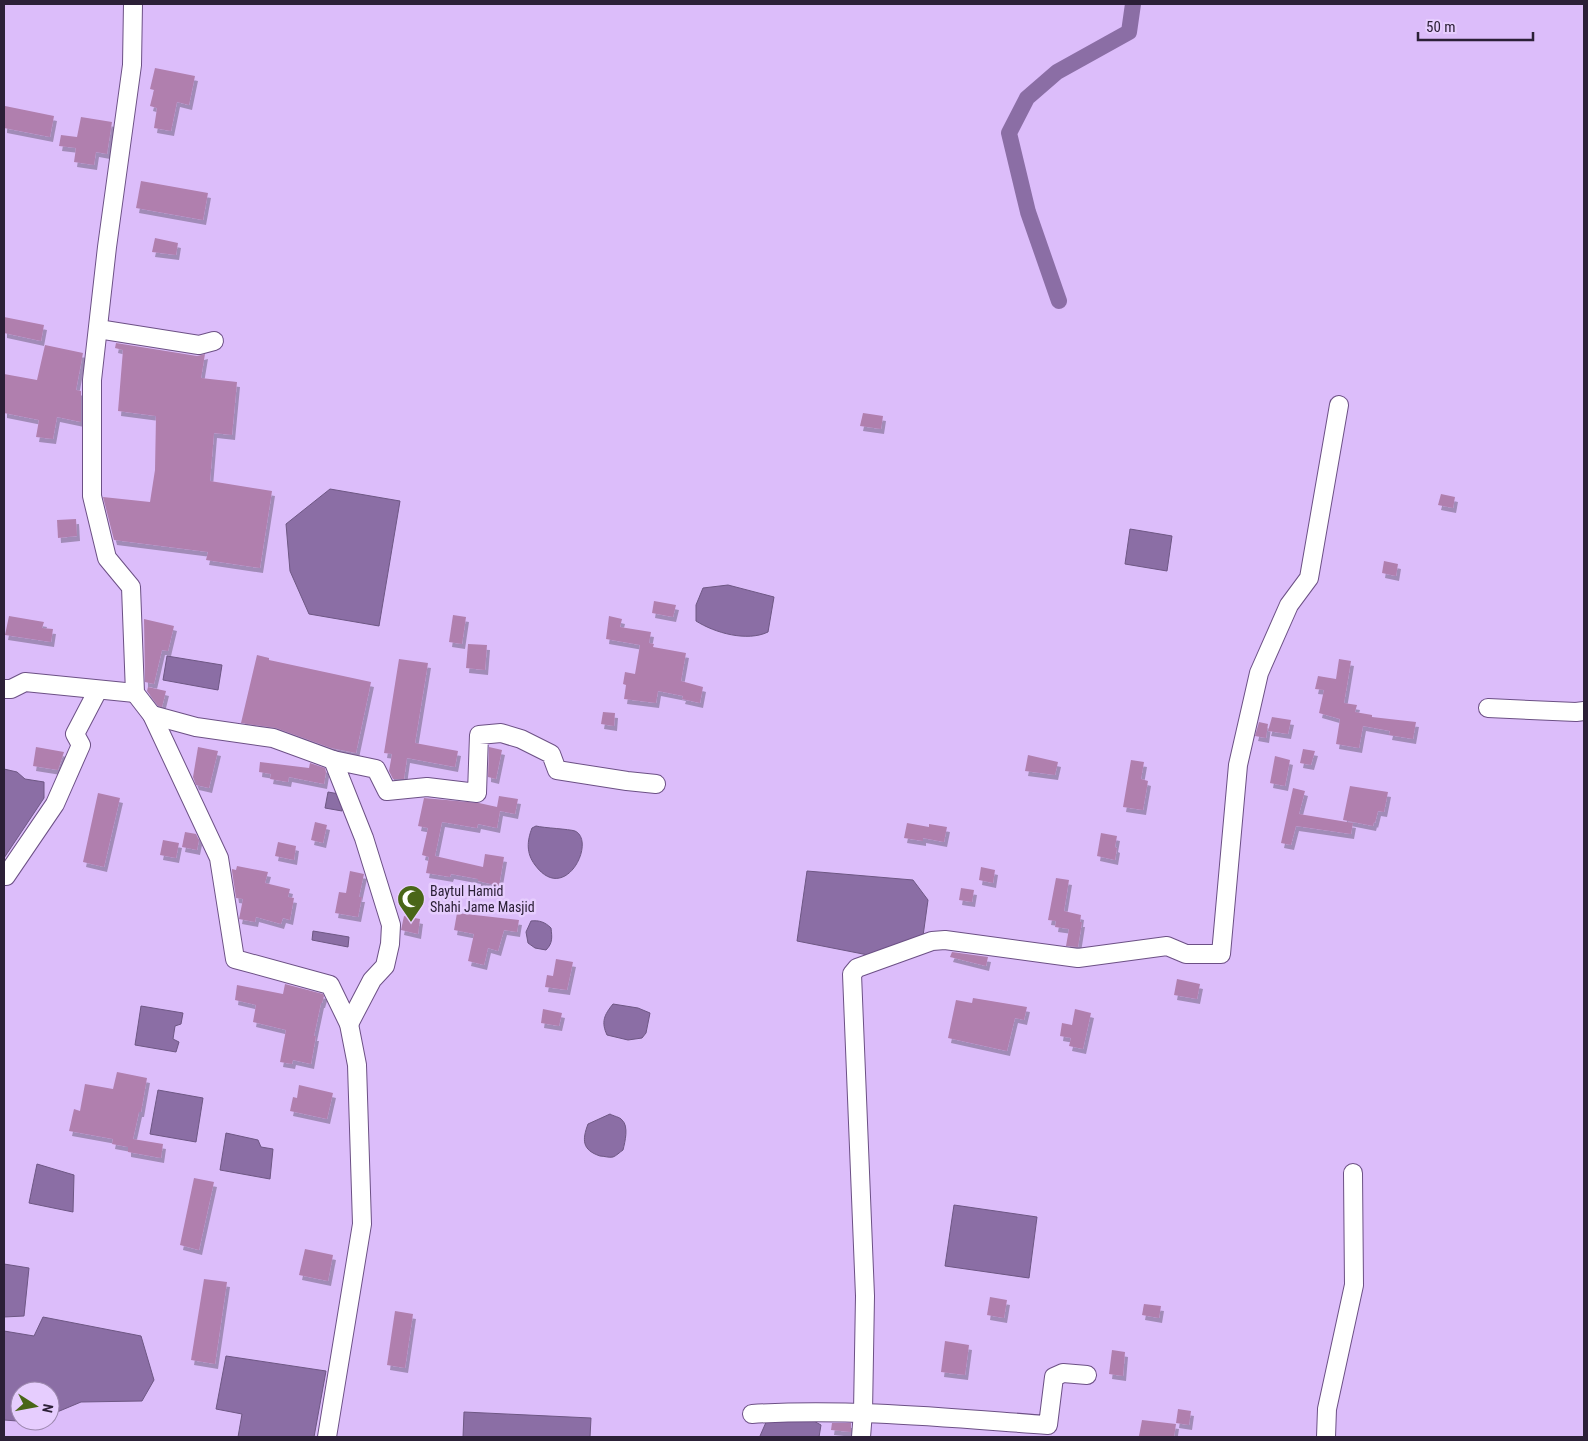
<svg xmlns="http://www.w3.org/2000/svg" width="1588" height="1441" font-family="'Roboto Condensed',sans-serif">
  <defs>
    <filter id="shadow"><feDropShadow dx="3" dy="5" stdDeviation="0" flood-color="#0004"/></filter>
  </defs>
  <rect width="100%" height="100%" fill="#dcbdfa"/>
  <!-- water -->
  <g fill="#8b6ea5" stroke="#6e5784">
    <path d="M330,489l70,12 -21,125 -70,-12 -19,-43 -4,-47z"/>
    <path d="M1130,529l42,7 -5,35 -42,-7z"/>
    <path d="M728,585l46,12 -6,35c-21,10 -53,1 -72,-11v-16l7,-17z"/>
    <path d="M167,656l55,9 -4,25 -55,-10z"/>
    <path d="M4,769l13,3 8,7 19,3v16l-40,60z"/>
    <path d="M328,792l17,3 -3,16 -17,-3z"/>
    <path d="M536,826c8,2 33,3 39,5 22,10 -10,75 -40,34 -9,-12 -8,-24 -3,-37z"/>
    <path d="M807,871l106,9 15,20 -5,36 -55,19 -71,-14z"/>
    <path d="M531,921c8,-1 14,1 20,7 1,9 2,15 -5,22l-11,-2 -7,-5 -2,-11z"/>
    <path d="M313,931l36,6 -1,10 -36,-7z"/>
    <path d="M613,1004l25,4 12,5 -4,20 -4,5 -14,2 -21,-5c-6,-13 -3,-20 6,-31z"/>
    <path d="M141,1006l42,7 -2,11 -6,2 -2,13 6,3 -3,10 -41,-7z"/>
    <path d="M158,1090l45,8 -7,44 -46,-8z"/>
    <path d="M610,1114c3,2 10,3 12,6 7,6 3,22 1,30 -3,2 -7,6 -10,7 -4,1 -9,-1 -13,-1 -18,-6 -18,-16 -12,-32z"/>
    <path d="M226,1133l32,7 3,7 12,2 -3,30 -50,-9z"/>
    <path d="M37,1164l37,11 -1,37 -44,-9z"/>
    <path d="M954,1205l83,12 -8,61 -84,-12z"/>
    <path d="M4,1264l25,4 -5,48 -20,1z"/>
    <path d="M43,1317l98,19 13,44 -12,21 -61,1 -31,13v-24h-30v30h14l-3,1 -27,-2v-89l30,5z"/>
    <path d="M226,1356l100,15 -12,66h-76l4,-23 -26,-5z"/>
    <path d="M464,1412l127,6 -1,19h-127z"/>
    <path d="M767,1420h45l9,5 -2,12h-58l-1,-1z"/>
  </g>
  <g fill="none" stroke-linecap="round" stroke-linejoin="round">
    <!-- canal -->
    <path stroke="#8b6ea5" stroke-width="16" d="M1059,301l-31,-89 -19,-79 18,-35 30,-26 72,-40 4,-28"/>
  </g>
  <!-- building -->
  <g fill="#b07fae" filter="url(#shadow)">
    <path d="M155,68l40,8 -6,29 -12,-3 -6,29 -17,-3 3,-20 -7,-2 4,-16 -4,-1z"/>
    <path d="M5,106l49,10 -4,21 -46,-9z"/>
    <path d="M81,117l31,5 -5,32 -11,-2 -2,13 -20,-3 2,-14 -17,-2 2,-11 16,2z"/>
    <path d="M141,181l67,12 -5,27 -67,-12z"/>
    <path d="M155,238l23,5 -2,12 -24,-3z"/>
    <path d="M4,317l40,8 -3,16 -37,-8z"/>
    <path d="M116,343l81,13 8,-2 -4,24 36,4 -5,53 -18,-2 -4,48 62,10 -12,77 -54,-8 2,-8 -94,-12 -11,-43 47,5 5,-32 1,-54 -38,-5 5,-61 -8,-2z"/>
    <path d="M45,345l38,8 -7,37 5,1v31l-24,-5 -4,22 -17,-2 3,-17 -35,-7v-39l33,6z"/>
    <path d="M863,413l20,3 -2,13 -21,-3z"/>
    <path d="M1441,494l14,3 -2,11 -15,-3z"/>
    <path d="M76,519l1,17 -19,2 -1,-18z"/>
    <path d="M1384,561l14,3 -2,12 -14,-3z"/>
    <path d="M654,601l22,4 -3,12 -21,-4z"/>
    <path d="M453,615l13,2 -4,27 -13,-2z"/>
    <path d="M9,616l35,6 -2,6 11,1 -2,13 -46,-7z"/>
    <path d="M609,616l13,3 -2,8 31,5 -2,11 5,1 -1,3 33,6 -5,28 22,6 -3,16 -18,-4 1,-3 -25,-5 -2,12 -32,-4 2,-14 -3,-1 2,-12 10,2 5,-29 -34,-6z"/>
    <path d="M144,619l30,7 -6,25 -6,-1 -8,34 -9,-2z"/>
    <path d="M468,644l19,1 -2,25 -19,-2z"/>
    <path d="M257,655l12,3v2l102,22 -15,71 -25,-5 -55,-20 -35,-5z"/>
    <path d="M399,659l29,4 -13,80 43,8 -3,16 -48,-9 -3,21h-11l-4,-8 3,-17 -8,-1z"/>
    <path d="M1339,659l12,2 -7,42 13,2 -2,7 17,3v2l44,5 -3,17 -24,-4 1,-4 -27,-5 -4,22 -23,-4 4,-25 -21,-6 5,-23 -9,-1 3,-13 18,3z"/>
    <path d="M148,687l18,4 -4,16 -4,-1 -11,-15z"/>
    <path d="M603,712l12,1 -1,13 -13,-2z"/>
    <path d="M1272,717l19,3 -3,14 -20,-3z"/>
    <path d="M1259,722l9,2 -2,14 -11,-2z"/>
    <path d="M36,747l28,5 -6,18 -25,-4z"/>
    <path d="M198,747l20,4 -9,37 -13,-3 -3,-8z"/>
    <path d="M489,747l13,3 -6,29 -8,-2z"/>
    <path d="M1303,749l12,2 -4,14 -11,-2z"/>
    <path d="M1028,755l30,7 -3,13 -30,-4z"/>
    <path d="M1275,756l15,4 -5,26 -15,-3z"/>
    <path d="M1131,760l13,2 -3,17 7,2 -5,29 -20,-3z"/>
    <path d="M260,762l49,6 1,-5 15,5 1,4 -2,12 -35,-7 -1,5 -18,-3 1,-5 -12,-2z"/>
    <path d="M1350,786l38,6 -4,20 -6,-1 -3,12 -1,-1 -1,4 -30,-6z"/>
    <path d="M1293,788l12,3 -6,23 54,9 -2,11 -55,-8 -5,19 -10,-2z"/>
    <path d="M98,793l22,5 -16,69 -21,-5z"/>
    <path d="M499,796l19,3 -3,15 -15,-3 -3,17 -19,-4 -1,4 -35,-6 -7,34 48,11 2,-13 19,3 -5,29 -21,-5v-2l-27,-5 -1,3 -24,-4 3,-16 -7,-2 6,-27 -10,-2 6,-28 55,5 18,4z"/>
    <path d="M315,822l12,3 -4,18 -12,-3z"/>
    <path d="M907,823l22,4v-3l18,3 -3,15 -21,-4v3l-19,-3z"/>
    <path d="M185,832l11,2 3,6 -2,10 -15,-3z"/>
    <path d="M1101,833l16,3 -2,11 2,1 -2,12 -18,-4z"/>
    <path d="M163,840l16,3 -3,15 -16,-3z"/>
    <path d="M278,842l18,4 -2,14 -19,-4z"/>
    <path d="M237,866l31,6 -3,11 25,6 -2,8 6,1 -4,22 -7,-2 -2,6 -25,-7 -1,5 -16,-3 4,-20 -7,-1 -4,-27v-2l4,1z"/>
    <path d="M981,867l14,3 -2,13 -14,-3z"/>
    <path d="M350,871l14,3 -5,23h3l-4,20 -23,-4 4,-21 7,1z"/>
    <path d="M1056,878l13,2 -5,31 17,4 -1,7h2l-4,25 -12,-1 3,-17 -14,-2 1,-6 -8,-1z"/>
    <path d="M961,888l13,2 -2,12 -13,-2z"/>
    <path d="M457,913l62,7 -2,12 -13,-2 -6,21 -10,-3 -4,17 -16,-4 6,-27 -20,-4z"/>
    <path d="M404,916l16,3 -2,15 -17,-4z"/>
    <path d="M952,952l36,5 -2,9 -36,-9z"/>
    <path d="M556,959l17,3 -6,28 -22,-3 2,-12 6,1z"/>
    <path d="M1177,979l23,5 -3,15 -23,-4z"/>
    <path d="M285,984l38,10 1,2 -2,7h-1l-7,33h2l-5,28 -18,-4 -1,4 -12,-2 6,-32 -33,-8 3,-17 -21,-5 2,-15 46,9z"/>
    <path d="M973,998l54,9 -3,13 -9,-2 -8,33 -59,-13 8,-38 16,3z"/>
    <path d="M543,1009l19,4 -3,13 -18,-3z"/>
    <path d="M1075,1009l16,4 -8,36 -14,-3 2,-8 -11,-2 2,-13 10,2z"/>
    <path d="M117,1072l30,6 -6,34h-2l-6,27 30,5 -2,14 -33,-6v-5l-16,-3 1,-5 -44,-8 5,-22 6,2 5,-27 28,5z"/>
    <path d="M299,1085l34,8 -6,26 -37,-8 3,-14 4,1z"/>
    <path d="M194,1178l20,4 -15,68 -19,-5z"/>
    <path d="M305,1249l28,6 -5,26 -29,-6z"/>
    <path d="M204,1279l23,3 -12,82 -24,-4z"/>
    <path d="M990,1297l17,3 -3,18 -17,-3z"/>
    <path d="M1144,1304l17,2 -2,12 -17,-3z"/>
    <path d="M395,1311l18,3 -8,54 -18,-3z"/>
    <path d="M945,1341l24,4 -4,30 -24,-3z"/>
    <path d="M1112,1350l13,2 -2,24 -14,-2z"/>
    <path d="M1178,1409l13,2 -2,14 -13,-2z"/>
    <path d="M1142,1420l34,4 -2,13 -35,-1z"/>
    <path d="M832,1423h19v9l-20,-2z"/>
  </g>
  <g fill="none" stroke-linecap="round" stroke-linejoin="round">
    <defs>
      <g id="minor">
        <path d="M133,4l-1,61 -25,182 -15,133v116l15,62 24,29 4,106 17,22 67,143 16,101 95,26 19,39 8,41 5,159 -35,213"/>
        <path d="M98,329l101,16 15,-4"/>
        <path d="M4,689h7l14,-7 110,11"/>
        <path d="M1488,708l88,4 8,-1"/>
        <path d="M152,715l44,12 77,11 60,22"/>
        <path d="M4,876h2l49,-72 26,-59 -6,-11 23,-44"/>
        <path d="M349,1024l23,-44 13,-14 5,-22 1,-19 -27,-87 -31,-78 43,9 11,22 40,-4 50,6 2,-58 22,-2 20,6 30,15 6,16 70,11 29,3"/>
        <path d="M752,1414c99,-6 197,4 296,11l6,-48 9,-4 24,2"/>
        <path d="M861,1437l2,-25 2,-116 -13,-322 5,-6 75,-27 13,-1 133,18 89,-12 19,8h35l17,-189 21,-92 30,-68 20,-27 30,-173"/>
        <path d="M1326,1437l1,-28 27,-124 -1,-112"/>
      </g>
    </defs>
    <!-- minor casing -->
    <use href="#minor" stroke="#6c5085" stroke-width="20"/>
    <!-- minor -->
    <use href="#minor" stroke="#fff" stroke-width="18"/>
  </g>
  <!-- icons -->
  <defs>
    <symbol id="mosque-pin" viewBox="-11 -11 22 30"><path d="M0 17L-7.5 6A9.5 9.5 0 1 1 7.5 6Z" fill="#496618" stroke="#e6cdfe"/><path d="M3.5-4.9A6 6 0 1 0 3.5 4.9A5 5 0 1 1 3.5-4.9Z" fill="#fff"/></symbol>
  </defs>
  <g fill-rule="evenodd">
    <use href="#mosque-pin" x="395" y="883" width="32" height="43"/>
  </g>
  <g text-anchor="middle" stroke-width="5" stroke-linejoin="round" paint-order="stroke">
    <!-- poi labels -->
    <g font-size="14" fill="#2c2037" stroke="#e6cdfe" text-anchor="start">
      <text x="430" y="896">Baytul Hamid<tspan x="430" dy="16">Shahi Jame Masjid</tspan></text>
    </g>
  </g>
  <!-- border -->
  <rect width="1588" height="1441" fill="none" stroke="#2c2037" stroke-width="10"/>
  <!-- north arrow -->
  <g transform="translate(35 1406) rotate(101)"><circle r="24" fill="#e6cdfe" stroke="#9c88ae"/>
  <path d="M0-4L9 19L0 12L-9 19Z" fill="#496618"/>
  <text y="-8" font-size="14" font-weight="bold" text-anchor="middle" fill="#2c2037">N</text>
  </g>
  <!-- scale -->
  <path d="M1418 32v8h115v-8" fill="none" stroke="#2c2037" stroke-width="2.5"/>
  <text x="1426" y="32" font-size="15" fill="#2c2037" stroke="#e6cdfe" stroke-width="4" paint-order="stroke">50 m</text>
</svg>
